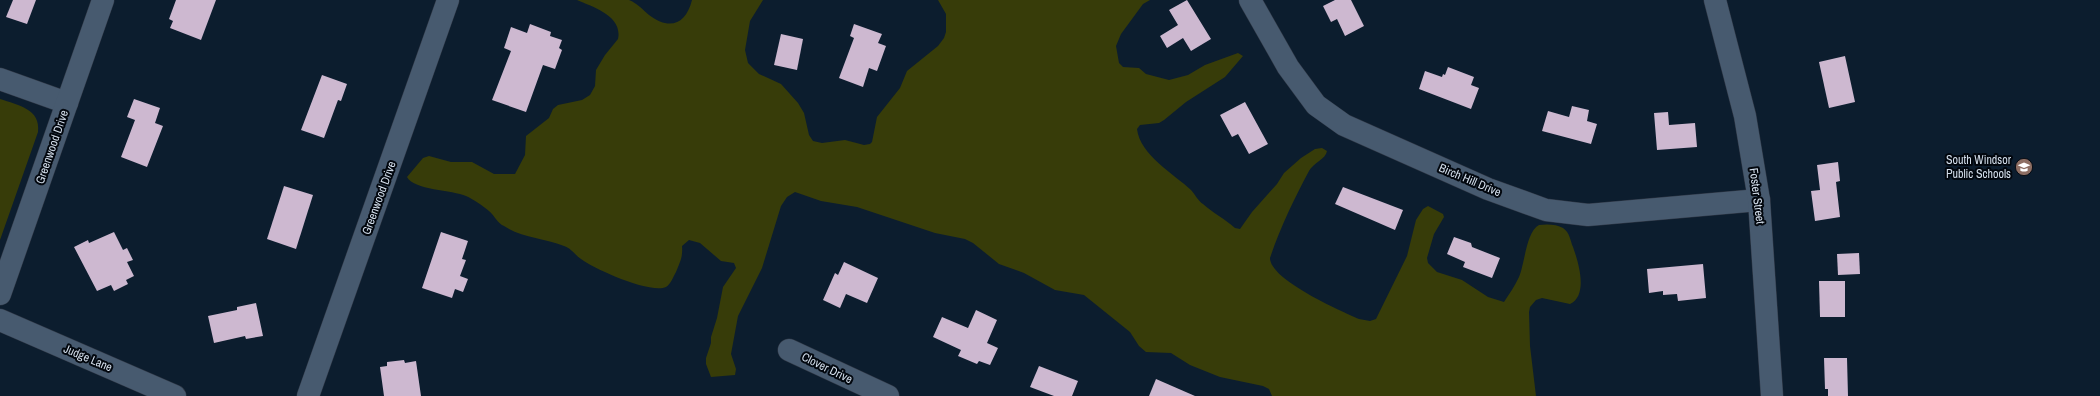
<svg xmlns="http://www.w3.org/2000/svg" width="2100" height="396" font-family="'Archivo Narrow',sans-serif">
  <rect width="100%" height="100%" fill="#0c1d2e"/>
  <!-- green -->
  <g fill="#373c09">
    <path d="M577,0c12,0 43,0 52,0 8,3 14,10 20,15 21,16 37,9 43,-15h71l-13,21 -5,29 3,13 11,11 22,10 17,19 6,10 5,22 4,6 9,2 23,-3 19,5 6,-1 2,-2 5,-25 23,-29 7,-17 31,-25 6,-8 2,-6v-18l-8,-14h212l-7,4 -22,30 -5,12 3,17 4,4 16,1 7,6 23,6 19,-5 17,-10 33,-12 5,3 -18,21 -39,25 -22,18 -5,3 -19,2 -3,4c3,26 37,45 54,61 4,4 7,11 12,14 10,9 22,15 32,24l5,1 12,-17 25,-28 7,-11 17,-15 14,-9 7,-1 5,3c-1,8 -14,12 -18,20 -15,28 -29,57 -39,87 0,22 71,53 89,61l11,2 6,-2 31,-63 9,-36 7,-11 5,-3 15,8 1,3 -10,17 -7,24 1,5 9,9 25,8 26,17 16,5c5,-8 11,-16 15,-25 6,-14 7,-45 20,-52 7,-1 18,-1 24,3 7,5 7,12 10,19 5,14 16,48 -3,57l-28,-6 -6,2 -6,7 -1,5 1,34 6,50h-264l-3,-7 -6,-3 -43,-9 -30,-12 -19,-12 -25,-1 -7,-6 -9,-14 -46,-37 -29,-5 -31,-17 -25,-9 -26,-21 -8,-4 -30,-6 -78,-26 -36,-6 -26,-9 -8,5 -6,9 -19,62 -24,48 -7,38 5,15 -1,6 -24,2 -5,-13v-6l5,-15v-6l6,-19 6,-31 13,-19 -2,-5 -13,-2 -21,-18 -11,-3 -7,6c1,11 -2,16 -6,26 -3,5 -5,12 -10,15 -16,7 -72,-18 -85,-28 -6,-4 -10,-11 -17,-13 -20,-8 -42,-8 -60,-20 -7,-3 -9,-10 -15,-15 -6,-5 -16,-12 -23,-15 -13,-6 -53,-6 -59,-19l16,-19 6,-2 22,6h21l22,12h21l10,-19 1,-19 23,-18 4,-9 5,-4 24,-5 8,-5 5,-9 1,-16 9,-15 13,-16c5,-23 -25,-32 -41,-39z"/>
    <path d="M0,99c18,6 41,10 38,33l-38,108z"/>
  </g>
  <!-- building -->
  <g fill="#cdb8d0">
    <path d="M13,0h23l-9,24 -21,-7z"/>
    <path d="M176,0h40l-15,40 -31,-12 3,-7 -4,-2z"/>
    <path d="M1187,0l24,39 -20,12 -8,-13 -16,10 -7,-12 18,-11 -9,-15z"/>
    <path d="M1335,0h16l13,26 -19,10 -8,-17 -6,3 -8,-16z"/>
    <path d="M530,24l21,8 -1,4 12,4 -3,8 3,2 -7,19 -12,-4 -17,47 -34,-12 19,-49 -7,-3 7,-21 16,6z"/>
    <path d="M854,24l28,10 -4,9 8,3 -9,25 -8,-3 -6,19 -24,-9 15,-40 -4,-2z"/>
    <path d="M781,34l22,5 -6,31 -23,-5z"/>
    <path d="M1845,56l10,46 -26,6 -10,-46z"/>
    <path d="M1448,67l26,10 -3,8 8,3 -8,21 -52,-20 6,-18 17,6 1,-3 2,1z"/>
    <path d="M322,75l25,9 -6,17 -3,-1 -14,38 -23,-8z"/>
    <path d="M134,99l26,9 -5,15 8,3 -16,41 -26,-10 14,-37 -8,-3z"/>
    <path d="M1245,102l23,42 -19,10 -11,-20 -6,3 -12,-22z"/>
    <path d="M1572,106l17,4 -2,11 10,3 -6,20 -49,-13 6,-20 21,6z"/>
    <path d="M1668,112l1,13 26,-2 2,24 -40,3 -3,-37z"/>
    <path d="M1838,162l2,19 -4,1 4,35 -25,4 -4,-30 9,-1 -3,-25z"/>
    <path d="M284,186l29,9 -17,54 -29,-10z"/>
    <path d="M1343,187l60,23 -8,20 -60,-26z"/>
    <path d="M114,232l9,18 4,-2 6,12 -6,2 7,14 -8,4 2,4 -14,7 -3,-6 -14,6 -23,-44 14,-7 1,3z"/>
    <path d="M441,232l27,9 -6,18 4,1 -6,16 8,3 -5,13 -8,-3 -3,9 -30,-10z"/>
    <path d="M1454,237l17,6 1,4 28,11 -8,20 -29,-11 2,-5 -18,-8z"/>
    <path d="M1859,253l1,21 -22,1 -1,-21z"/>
    <path d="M844,262l34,16 -11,25 -21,-9 -6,14 -17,-8 12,-27 3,2z"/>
    <path d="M1703,264l3,34 -28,3 -1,-7 -14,1v-4l-14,2 -2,-24z"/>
    <path d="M1819,281h26v36h-25z"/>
    <path d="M256,303l7,33 -17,3 -1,-3 -31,7 -6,-27 29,-6v-3z"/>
    <path d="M976,310l21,10 -10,23 11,5 -8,17 -11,-4 -2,3 -19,-8 3,-6 -28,-13 9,-20 26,11z"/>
    <path d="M1824,358h23l1,38h-20v-7h-3z"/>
    <path d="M404,360l1,3 11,-2 5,35h-37l-4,-29 7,-1v-4z"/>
    <path d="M1039,366l39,15 -6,15h-18l-24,-9z"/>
    <path d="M1156,379l39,17h-46z"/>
  </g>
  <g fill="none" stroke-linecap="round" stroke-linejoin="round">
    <defs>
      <g id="minor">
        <path d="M1250,0l38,67 28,38 28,20 144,64 58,21 42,5 171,-15"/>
        <path d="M1715,0l30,116 14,84 13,196"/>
        <path d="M0,79l67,24"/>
        <path d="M0,294l103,-294"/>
        <path d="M0,320l175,76"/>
        <path d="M789,350l99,46"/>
        <path d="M308,396l140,-396"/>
      </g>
    </defs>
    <!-- minor casing -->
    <use href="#minor" stroke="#2f3745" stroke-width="23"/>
    <!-- minor -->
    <use href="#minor" stroke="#475a6f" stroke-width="22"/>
  </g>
  <!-- icons -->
  <defs>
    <symbol id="school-disc" viewBox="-11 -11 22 22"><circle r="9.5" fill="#8d6e63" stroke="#02070e"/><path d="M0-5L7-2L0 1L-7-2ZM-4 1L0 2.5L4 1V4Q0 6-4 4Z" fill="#fff"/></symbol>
  </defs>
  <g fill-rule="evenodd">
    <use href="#school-disc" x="2014" y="157" width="20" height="20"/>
  </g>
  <g text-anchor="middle" stroke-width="4" stroke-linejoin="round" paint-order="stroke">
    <!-- street labels -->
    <g font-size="12" fill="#d4dfec" stroke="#02070e">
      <text transform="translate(52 147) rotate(-71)" y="4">Greenwood Drive</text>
      <text transform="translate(1470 180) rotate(23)" y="4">Birch Hill Drive</text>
      <text transform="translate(1757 196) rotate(83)" y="4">Foster Street</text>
      <text transform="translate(379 198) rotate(-70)" y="4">Greenwood Drive</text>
      <text transform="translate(88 358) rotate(23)" y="4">Judge Lane</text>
      <text transform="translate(827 368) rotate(26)" y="4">Clover Drive</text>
    </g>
    <!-- poi labels -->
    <g font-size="12" fill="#d4dfec" stroke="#02070e" text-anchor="end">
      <text x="2011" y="164">South Windsor<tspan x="2011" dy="14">Public Schools</tspan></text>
    </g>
  </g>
</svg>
